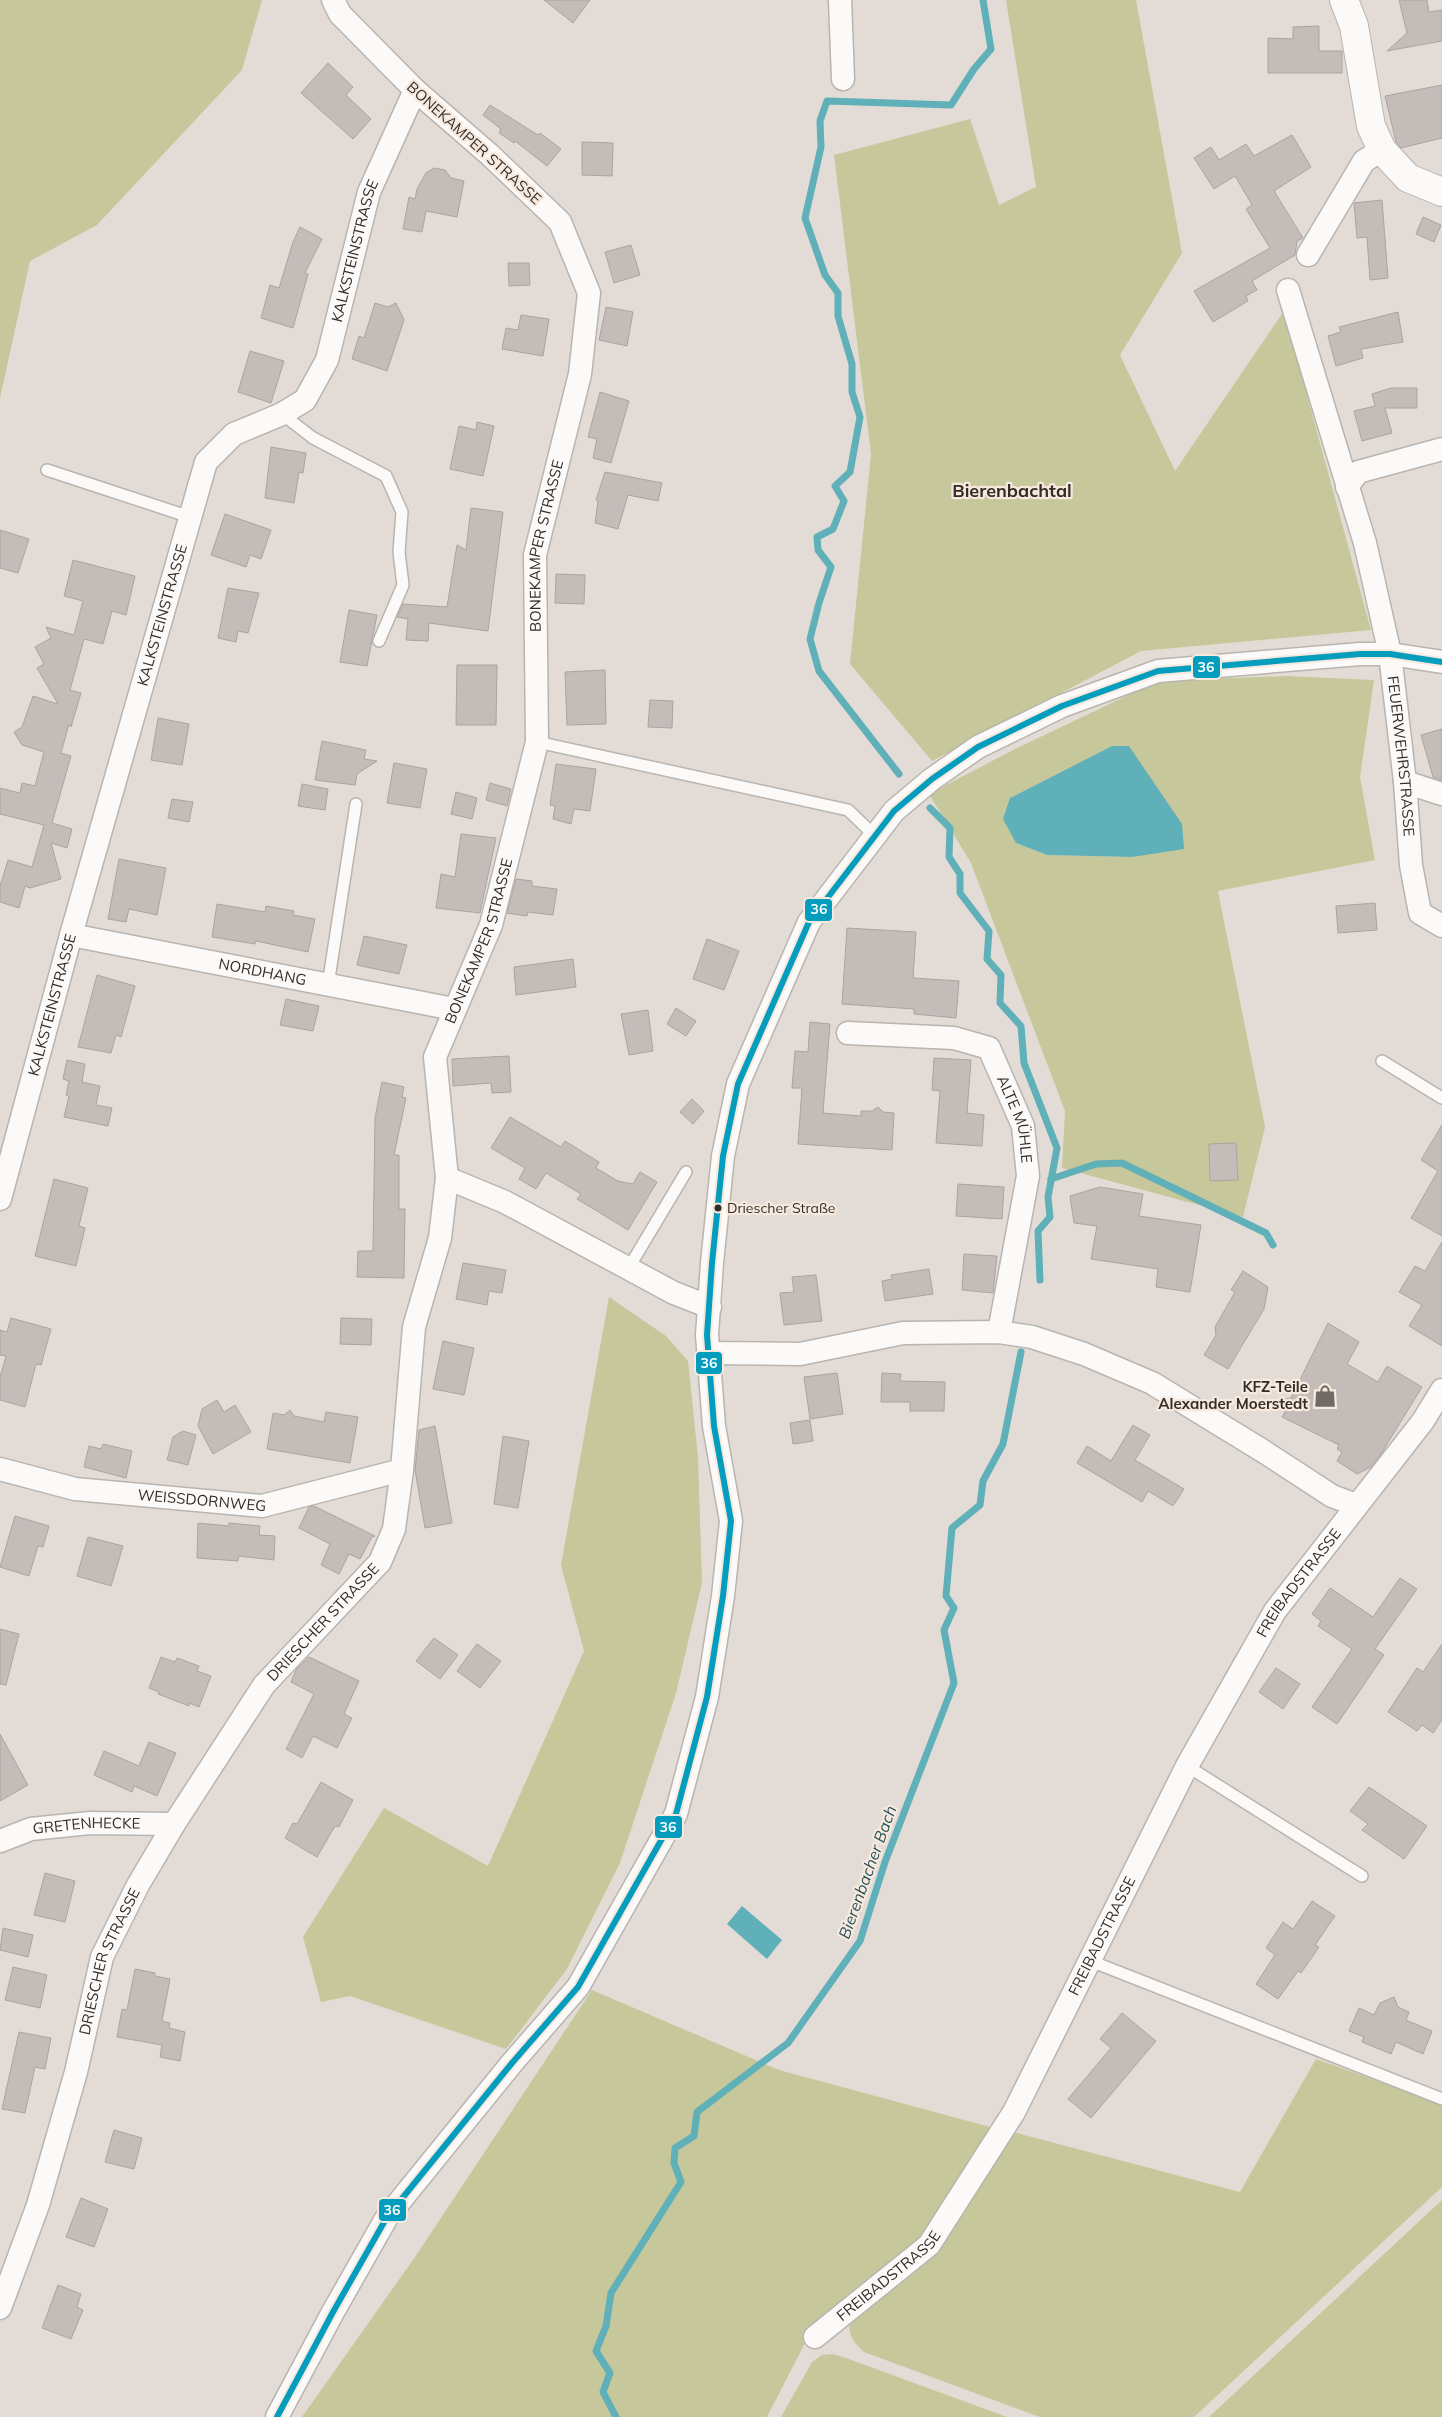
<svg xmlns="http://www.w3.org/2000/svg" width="1442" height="2417" font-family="Mulish,sans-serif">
  <rect width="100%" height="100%" fill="#e3dcd6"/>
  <!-- green -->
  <g fill="#c6c79a" fill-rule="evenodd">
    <path d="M0,0h262l-20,70 -145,155 -67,36 -30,137z"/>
    <path d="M1006,0h130l46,253 -62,102 55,116 109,-160 87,319 -230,21 -209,110 -82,-97 21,-210 -37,-299 136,-36 29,86 37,-18z"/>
    <path d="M1286,676l88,4 -14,97 15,83 -157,31 47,236 -22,90 -181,-49 3,-57 -94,-248 -42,-69 88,-46 141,-67zM1112,746l20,111 -85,-2 -31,-12 -6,-45z"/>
    <path d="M609,1297l57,39 22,25 10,96 4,126 -26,110 -56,170 -53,106 -61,80 -156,-53 -29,6 -18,-65 81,-129 104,58 96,-215 -23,-86z"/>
    <path d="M592,1990l187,80 215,58 -77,114 -98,84 -15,19 -37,72h-465l113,-160z"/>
    <path d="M1316,2059l126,45v83l-248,230h-154l-176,-65c-11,-10 -15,-16 -15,-31l23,-21 137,-169 231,61z"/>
    <path d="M1442,2200v217h-233z"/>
    <path d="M833,2354l13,4 161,59h-226l31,-55 10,-7z"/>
  </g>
  <!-- water -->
  <g fill="#60b0ba">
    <path d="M1112,746h17l53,78 2,25 -52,8 -85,-2 -31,-12 -13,-24 7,-21z"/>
    <path d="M742,1906l40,34 -15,19 -40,-35z"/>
  </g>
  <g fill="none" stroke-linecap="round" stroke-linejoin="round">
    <!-- stream -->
    <g stroke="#60b0ba" stroke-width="7">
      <path d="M899,774l-80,-103 -9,-32 9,-36 12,-36 -13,-17 -1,-13 16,-8 11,-28 -9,-15 15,-14 10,-55 -8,-25v-28l-14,-48v-23l-13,-18 -20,-57 16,-71 -1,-26 7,-20 124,4 23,-36 17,-20 -8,-49"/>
      <path d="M930,808l20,20 -1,29 11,17v19l29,38 -2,28 14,16 -1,28 21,23 3,37 33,85 -9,49 2,20 -12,14 2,49"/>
      <path d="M1051,1179l45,-15 26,-1 144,70 7,12"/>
      <path d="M616,2417l-13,-25 7,-19 -14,-22 10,-25 5,-33 70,-111 -7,-19 1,-15 19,-12 3,-24 91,-69 72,-102 25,-79 69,-179 -10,-53 10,-22 -8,-12 6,-68 28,-23 3,-24 20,-37 18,-92"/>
    </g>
  </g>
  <!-- building -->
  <g fill="#c3bcb9" stroke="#aaa4a1">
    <path d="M544,0h46l-17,23z"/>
    <path d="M1399,0h28l2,12 13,-2v31l-55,10 20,-18z"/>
    <path d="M1319,26v25h23v22h-74v-35l25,1v-12z"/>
    <path d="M328,63l25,24 -7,8 25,24 -18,20 -52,-46z"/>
    <path d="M1442,85v53l-41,10 -5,-6 -11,-46z"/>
    <path d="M490,105l48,30 2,-2 21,16 -14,17 -32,-25 -1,2 -15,-10 2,-4 -18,-14z"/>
    <path d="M1292,135l19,32 -37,24 29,47 -6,3 -2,14 -43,26 5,9 -11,6 2,5 -35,21 -19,-31 76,-43 -24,-39 6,-4 -17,-29 -21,13 -20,-31 17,-11 8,13 27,-16 8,12z"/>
    <path d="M582,142l31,1 -1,33 -30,-1z"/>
    <path d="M434,168l11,2 6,8 13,3 -7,36 -31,-6 -4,21 -19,-3 6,-32 6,2 2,-10 9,-16z"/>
    <path d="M1382,200l6,78 -18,2 -3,-43 -10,1 -3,-35z"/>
    <path d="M1423,217l18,8 -7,17 -18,-8z"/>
    <path d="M300,227l22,12 -17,34 3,1 -15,54 -32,-10 9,-33 9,3 14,-46z"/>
    <path d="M631,245l9,30 -26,8 -9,-31z"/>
    <path d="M508,263h21l1,22 -21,1z"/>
    <path d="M375,303l13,4 8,-4 8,17 -17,51 -35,-12 7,-23 5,2z"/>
    <path d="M606,307l27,5 -6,34 -28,-6z"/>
    <path d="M1398,312l5,30 -42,7 2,9 -27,8 -8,-30 13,-4 -2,-5z"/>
    <path d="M521,315l28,4 -6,37 -41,-7 4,-21 12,2z"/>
    <path d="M250,351l34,10 -13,42 -33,-11z"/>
    <path d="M1391,388h26v20h-32l7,25 -30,8 -8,-30 21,-5 -3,-12z"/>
    <path d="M600,392l29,9 -18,62 -18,-5 4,-19 -9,-2z"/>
    <path d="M477,422l17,4 -11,50 -33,-7 9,-43 17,4z"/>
    <path d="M271,447l35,6 -3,20 -4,-1 -5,31 -29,-5z"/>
    <path d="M605,472l57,11 -4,18 -30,-6 -10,34 -23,-6 3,-22 -2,-1z"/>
    <path d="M471,508l32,4 -15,119 -59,-8 -1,18 -22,-1 2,-21 -11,-2 6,-13 44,3 10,-62 9,5z"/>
    <path d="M225,514l46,16 -10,29 -11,-4 -4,12 -35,-12z"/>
    <path d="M0,530l29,9 -11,34 -18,-5z"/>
    <path d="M73,560l62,16 -9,39 -14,-4 -9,33 -19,-5 -14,51 11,3 -10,34 -2,-3 -8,29 10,3 -19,67 20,6 -5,19 -16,-5 10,36 -31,9 -5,-2 -6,22 -19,-6v-16l8,-26 24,7 12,-42 -44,-11v-26l20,5 2,-10 13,3 9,-34 -22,-7 -8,-13 8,-5 11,-31 25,8 -21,-36 7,-4 -9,-17 16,-9 -5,-11 28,8 9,-34 -19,-5z"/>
    <path d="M556,574l29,1 -1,29 -29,-1z"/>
    <path d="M228,588l31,5 -11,40 -10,-2 -2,11 -18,-4z"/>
    <path d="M349,610l28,5 -10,51 -27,-4z"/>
    <path d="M457,665h40l-1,60h-40z"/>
    <path d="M605,670l1,54 -39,1 -2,-53z"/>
    <path d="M650,700l23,1 -1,27 -24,-1z"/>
    <path d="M158,718l31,6 -7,41 -31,-5z"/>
    <path d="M1442,729v51l-9,-3 -12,-42z"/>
    <path d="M322,741l44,9 -2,9 13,2 -20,13 -2,11 -40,-5z"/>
    <path d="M394,763l33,6 -7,39 -33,-5z"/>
    <path d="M556,764l40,5 -6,42 -16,-2 -3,15 -18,-5 2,-13 -5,-1z"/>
    <path d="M490,783l21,6 -4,17 -21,-6z"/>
    <path d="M302,784l26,5 -3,21 -27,-4z"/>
    <path d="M456,792l21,6 -5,21 -21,-5z"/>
    <path d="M172,799l21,3 -4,20 -21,-4z"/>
    <path d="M461,834l35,4 -16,75 -44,-5 5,-34 14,3z"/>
    <path d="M119,859l47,9 -9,47 -28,-6 -3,13 -18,-3z"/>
    <path d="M516,879l16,2v5l25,3 -4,26 -25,-3 -1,4 -20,-3z"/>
    <path d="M1375,903l2,27 -39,3 -2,-27z"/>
    <path d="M217,904l48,8 1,-6 28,5 -1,4 22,4 -7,33 -52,-11 -1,3 -43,-7z"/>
    <path d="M847,928l69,4 -3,46 46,3 -3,37 -42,-4v-5l-72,-5z"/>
    <path d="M364,936l43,9 -8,29 -42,-9z"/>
    <path d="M707,939l32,12 -15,39 -31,-11z"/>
    <path d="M573,959l3,28 -60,8 -2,-28z"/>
    <path d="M97,975l38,11 -14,51 -5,-2 -5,18 -33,-6z"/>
    <path d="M286,999l33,7 -6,25 -33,-6z"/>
    <path d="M676,1008l20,13 -10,15 -19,-12z"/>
    <path d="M648,1010l5,41 -24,4 -8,-41z"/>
    <path d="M810,1022l20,2 -7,89 38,3v-5h11l6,-4 5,5 11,1 -2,37 -94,-6 4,-56h-10l3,-37 13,1z"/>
    <path d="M509,1056l2,36 -19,1 -1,-10 -38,3 -1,-27z"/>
    <path d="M934,1058l37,2 -4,53 17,2 -2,31 -46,-3 4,-52 -8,-1z"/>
    <path d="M67,1060l18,4 -3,18 18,4 -4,19 16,3 -4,18 -44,-9 5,-21 -3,-1 3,-14 -6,-2z"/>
    <path d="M382,1082l22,5 -2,10 4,1 -12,57h5v54h6l-1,69 -47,-1 1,-26h15l2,-133z"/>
    <path d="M692,1099l12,12 -11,13 -13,-12z"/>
    <path d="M510,1117l51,30 4,-6 34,21 -3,6 22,13 15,3 7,-12 17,10 -29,48 -51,-31 4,-5 -35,-21 -10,16 -17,-10 6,-11 -34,-20z"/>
    <path d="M1442,1125v111l-31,-18 27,-47 -17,-11z"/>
    <path d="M1236,1143l2,37 -28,1 -1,-37z"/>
    <path d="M54,1179l34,9 -9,38 6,2 -9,38 -41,-10z"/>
    <path d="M958,1184l46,3 -2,32 -46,-3z"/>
    <path d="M1100,1187l43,7 -4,22 62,9 -11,67 -34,-5 2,-18 -67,-10 6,-33 -23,-3 -4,-27z"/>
    <path d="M1442,1242v104l-33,-20 13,-21 -23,-13 16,-26 10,5z"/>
    <path d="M964,1254l33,2 -4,37 -31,-3z"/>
    <path d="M463,1263l43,7 -4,23 -13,-2 -2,14 -31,-6z"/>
    <path d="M929,1269l4,25 -48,7 -3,-20 10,-2 -1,-4z"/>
    <path d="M1243,1271l25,16 -4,22 -36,60 -24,-14 12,-20 -1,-8 20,-35 -4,-2z"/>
    <path d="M816,1275l6,46 -38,4 -4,-32 14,-1 -2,-15z"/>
    <path d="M11,1318l40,11 -10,36 -5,-1 -11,43 -25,-7v-23l6,-21 -6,-1v-25l7,2z"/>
    <path d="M341,1318l31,1 -1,26 -31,-1z"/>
    <path d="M1328,1323l31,19 -12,22 31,18 9,-16 35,21 -41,67 -10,13 -14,7 -20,-13 5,-9 -5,-3 2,-4 -57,-28 3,-5 -11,-11 17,-3z"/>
    <path d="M443,1341l31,7 -10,47 -31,-6z"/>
    <path d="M837,1373l6,41 -33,5 -6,-42z"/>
    <path d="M882,1373l19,1 -1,7 45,1 -1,29h-34v-9h-29z"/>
    <path d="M217,1400l7,12 11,-7 16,27 -38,22 -15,-28 4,-17z"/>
    <path d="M290,1410l4,6 30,6 2,-10 32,5 -8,46 -83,-14 6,-36 11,2z"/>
    <path d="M810,1420l3,21 -20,3 -3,-21z"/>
    <path d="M1133,1425l17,10 -15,25 49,29 -11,17 -25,-15 -6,11 -65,-39 10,-17 24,15z"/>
    <path d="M435,1426l17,97 -27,5 -10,-58 4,-40z"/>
    <path d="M183,1431l13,4 -8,30 -21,-5 6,-23z"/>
    <path d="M503,1436l26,5 -11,67 -24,-4z"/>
    <path d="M103,1444l29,7 -6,27 -42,-11 5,-21 12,3z"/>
    <path d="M314,1506l61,30 -3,1 -12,22 -11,-5 -10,20 -18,-9 9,-21 -31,-16 10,-21z"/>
    <path d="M15,1516l34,10 -6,21 -5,-1 -9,30 -29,-9z"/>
    <path d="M198,1523l31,3v-3l31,3 -1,9 16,1 -1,24 -35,-4 -1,5 -41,-3z"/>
    <path d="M88,1537l35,9 -12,40 -34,-10z"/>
    <path d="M1400,1578l17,11 -42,60 9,6 -47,69 -25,-17 40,-58 -34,-23 3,-5 -9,-7 18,-26 43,29z"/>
    <path d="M0,1629l19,5 -13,51 -6,-1z"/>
    <path d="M434,1638l24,17 -18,24 -24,-18z"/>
    <path d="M477,1644l24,17 -21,27 -23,-17z"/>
    <path d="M1442,1644v76l-9,13 -11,-8 -5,6 -29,-19 29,-44 6,4z"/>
    <path d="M161,1657l14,5 2,-4 22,8 -2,5 14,5 -12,31 -10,-4v3l-31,-12 1,-2 -10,-4z"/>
    <path d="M309,1657l50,24 -15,33 8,4 -15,30 -24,-12 -11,22 -16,-9 28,-55 -23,-12 5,-12z"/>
    <path d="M1276,1668l24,16 -17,25 -24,-17z"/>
    <path d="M0,1734l28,51 -28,16z"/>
    <path d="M149,1742l27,11 -19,43 -23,-10 -2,6 -38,-17 10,-24 35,15z"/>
    <path d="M321,1782l32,18 -14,27 -4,-1 -18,31 -32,-19 8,-15 4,1z"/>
    <path d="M1369,1787l58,39 -23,33 -42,-29 6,-6 -18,-13z"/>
    <path d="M45,1873l30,8 -10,41 -31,-7z"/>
    <path d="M1312,1901l23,15 -20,29 4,2 -18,26 -3,-2 -20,28 -22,-15 19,-29 -9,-7 17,-26 10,7z"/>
    <path d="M3,1928l30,7 -5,22 -28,-7z"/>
    <path d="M13,1967l34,8 -7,33 -35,-8z"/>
    <path d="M135,1969l20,4v3l15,3 -8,42 8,2 -1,5 16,4 -5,29 -20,-4 2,-12 -45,-8 5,-28 5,1z"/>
    <path d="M1394,1997l4,10 11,5 -3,8 26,11 -9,23 -27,-12 -5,12 -29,-12 2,-5 -15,-6 10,-23 15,7 6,-12z"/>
    <path d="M1122,2013l34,28 -65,77 -23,-19 43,-51 -11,-9z"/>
    <path d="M19,2032l32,6 -6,31 -10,-2 -10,46 -23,-4z"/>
    <path d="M114,2130l28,8 -8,31 -29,-7z"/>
    <path d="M81,2198l27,11 -14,38 -28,-10z"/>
    <path d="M58,2285l23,9 -4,13 6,3 -12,29 -29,-11z"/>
  </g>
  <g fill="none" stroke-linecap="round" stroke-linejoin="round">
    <defs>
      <g id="service">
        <path d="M282,414l31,24 73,38 16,36 -3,40 4,33 -24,56"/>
        <path d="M47,470l143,47"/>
        <path d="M537,742l311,68 26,25"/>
        <path d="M328,985l28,-181"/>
        <path d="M1382,1061l60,37"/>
        <path d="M628,1269l58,-97"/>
        <path d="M1187,1766l175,110"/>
        <path d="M1088,1960l354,139"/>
      </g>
      <g id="minor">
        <path d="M840,0l3,79"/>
        <path d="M1308,255l56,-94 18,-11"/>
        <path id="s1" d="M1288,290l77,253 25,111 15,128 6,83 9,48 22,13"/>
        <path d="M1347,487l11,-15 84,-23"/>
        <path d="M1405,782l37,12"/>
        <path id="s2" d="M71,935l383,74"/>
        <path id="s3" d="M848,1033l106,5 35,10 34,78 5,50 -29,156"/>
        <path d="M447,1178l58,24 169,91 36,14"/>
        <path id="s4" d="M0,1199l71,-264 135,-473 28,-28 48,-20 23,-14 22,-40 42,-168 46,-102"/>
        <path d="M708,1353l92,1 103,-21 96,-1 33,5 52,17 68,29 111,68 69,45 24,9"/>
        <path id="s5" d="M0,1469l75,20 187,17 140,-36"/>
        <path id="s6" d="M0,1841l31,-12 59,-6 84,1"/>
        <path id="s7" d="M0,2308l38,-103 38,-133 26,-115 36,-72 36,-61 90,-139 116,-123 14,-33 8,-59 12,-143 26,-89 7,-60 -12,-121 56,-132 46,-183 -2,-187 45,-181 9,-81 -29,-71 -70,-67 -75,-65 -75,-76 -7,-14"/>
        <path id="s8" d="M815,2337l114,-92 85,-133 173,-346 88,-155 148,-190 19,-31"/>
        <path d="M277,2417l56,-105 54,-95 125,-154 66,-76 98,-173 31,-117 16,-101 8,-75 -17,-95 -7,-91 5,-72 11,-107 15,-72 71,-162 85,-111 38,-32 46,-32 84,-41 96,-35 202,-17h30l52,8"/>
      </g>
      <path id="secondary" d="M1344,0l10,26 17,100 11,24 26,28 34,14"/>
    </defs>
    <!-- service casing -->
    <use href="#service" stroke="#b9b4af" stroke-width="14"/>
    <!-- minor casing -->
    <use href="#minor" stroke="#b9b4af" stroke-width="25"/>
    <!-- secondary casing -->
    <use href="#secondary" stroke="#b9b4af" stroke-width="30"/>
    <!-- service -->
    <use href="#service" stroke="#fbfaf9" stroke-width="11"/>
    <!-- minor -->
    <use href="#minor" stroke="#fbfaf9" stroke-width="22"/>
    <!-- secondary -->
    <use href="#secondary" stroke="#fbfaf9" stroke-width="28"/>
    <defs>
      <path id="bus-1" d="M277,2417l56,-105 54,-95 125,-154 66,-76 98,-173 31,-117 16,-101 8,-75 -17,-95 -7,-91 5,-72 11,-107 15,-72 71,-162 85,-111 38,-32 46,-32 84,-41 96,-35 202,-17h30l52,8"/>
    </defs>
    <!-- bus-1 casing -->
    <use href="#bus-1" stroke="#f7e9dd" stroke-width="10"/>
    <!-- bus-1 -->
    <use href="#bus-1" stroke="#059dbe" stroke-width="6"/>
  </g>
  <!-- icons -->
  <defs>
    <symbol id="shop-bare" viewBox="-9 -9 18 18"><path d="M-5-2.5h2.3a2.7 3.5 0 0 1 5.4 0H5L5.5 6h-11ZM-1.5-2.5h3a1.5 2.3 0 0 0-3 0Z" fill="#706a66" stroke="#f7e9dd" stroke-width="2.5" paint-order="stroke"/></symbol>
  </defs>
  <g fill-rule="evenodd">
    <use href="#shop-bare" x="1309" y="1380" width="32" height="32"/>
  </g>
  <!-- markers -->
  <circle fill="#322d29" stroke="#f7e9dd" stroke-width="2" cx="718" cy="1208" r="4.5"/>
  <g text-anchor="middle" stroke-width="4.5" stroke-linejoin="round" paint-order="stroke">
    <!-- bus labels -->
    <g font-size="14" fill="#322d29" stroke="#f7e9dd" text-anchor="start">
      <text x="727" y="1213">Driescher Straße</text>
    </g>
    <!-- street labels -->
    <g font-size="15" fill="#322d29" stroke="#f7e9dd">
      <text transform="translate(474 143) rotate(42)" y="5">BONEKAMPER STRASSE</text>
      <text dy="5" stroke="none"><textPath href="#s4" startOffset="1042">KALKSTEINSTRASSE</textPath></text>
      <text dy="5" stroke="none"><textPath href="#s7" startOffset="1895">BONEKAMPER STRASSE</textPath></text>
      <text dy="5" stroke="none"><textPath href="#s4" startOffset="606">KALKSTEINSTRASSE</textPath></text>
      <text dy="5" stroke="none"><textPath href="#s1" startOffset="481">FEUERWEHRSTRASSE</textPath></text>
      <text dy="5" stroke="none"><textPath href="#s7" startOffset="1490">BONEKAMPER STRASSE</textPath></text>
      <text dy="5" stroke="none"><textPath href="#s2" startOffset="195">NORDHANG</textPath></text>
      <text dy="5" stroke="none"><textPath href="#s4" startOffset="201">KALKSTEINSTRASSE</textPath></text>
      <text dy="5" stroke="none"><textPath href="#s3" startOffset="219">ALTE MÜHLE</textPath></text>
      <text dy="5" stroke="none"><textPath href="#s5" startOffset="205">WEISSDORNWEG</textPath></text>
      <text dy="5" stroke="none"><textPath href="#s8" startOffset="906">FREIBADSTRASSE</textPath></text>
      <text dy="5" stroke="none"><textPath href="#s7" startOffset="769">DRIESCHER STRASSE</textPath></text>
      <text dy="5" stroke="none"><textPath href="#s6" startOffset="89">GRETENHECKE</textPath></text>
      <text dy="5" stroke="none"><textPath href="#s8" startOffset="501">FREIBADSTRASSE</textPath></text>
      <text dy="5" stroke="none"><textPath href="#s7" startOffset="364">DRIESCHER STRASSE</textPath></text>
      <text dy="5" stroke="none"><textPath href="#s8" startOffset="96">FREIBADSTRASSE</textPath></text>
    </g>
    <!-- poi labels -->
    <g font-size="15" font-weight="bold" fill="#322d29" stroke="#f7e9dd" text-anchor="end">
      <text x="1308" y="1392">KFZ-Teile<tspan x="1308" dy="17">Alexander Moerstedt</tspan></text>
    </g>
    <!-- water labels -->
    <g font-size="16" font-style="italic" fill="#24535b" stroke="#f7e9dd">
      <text transform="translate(867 1872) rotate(-70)" y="6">Bierenbacher Bach</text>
    </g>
    <!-- quarter labels -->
    <g font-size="18" font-weight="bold" fill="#322d29" stroke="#f7e9dd">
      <text x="1012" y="497">Bierenbachtal</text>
    </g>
  </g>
  <g stroke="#f7e9dd" stroke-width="2">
    <rect x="1192" y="655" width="29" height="24" rx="5" fill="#059dbe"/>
    <rect x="804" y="898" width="29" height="24" rx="5" fill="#059dbe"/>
    <rect x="695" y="1351" width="28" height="24" rx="5" fill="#059dbe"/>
    <rect x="654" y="1815" width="29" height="24" rx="5" fill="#059dbe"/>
    <rect x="378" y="2198" width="29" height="24" rx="5" fill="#059dbe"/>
  </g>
  <g font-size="14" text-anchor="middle" font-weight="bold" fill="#fff">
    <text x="1206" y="672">36</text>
    <text x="819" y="914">36</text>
    <text x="709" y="1368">36</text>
    <text x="668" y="1832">36</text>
    <text x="392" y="2215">36</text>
  </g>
</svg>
